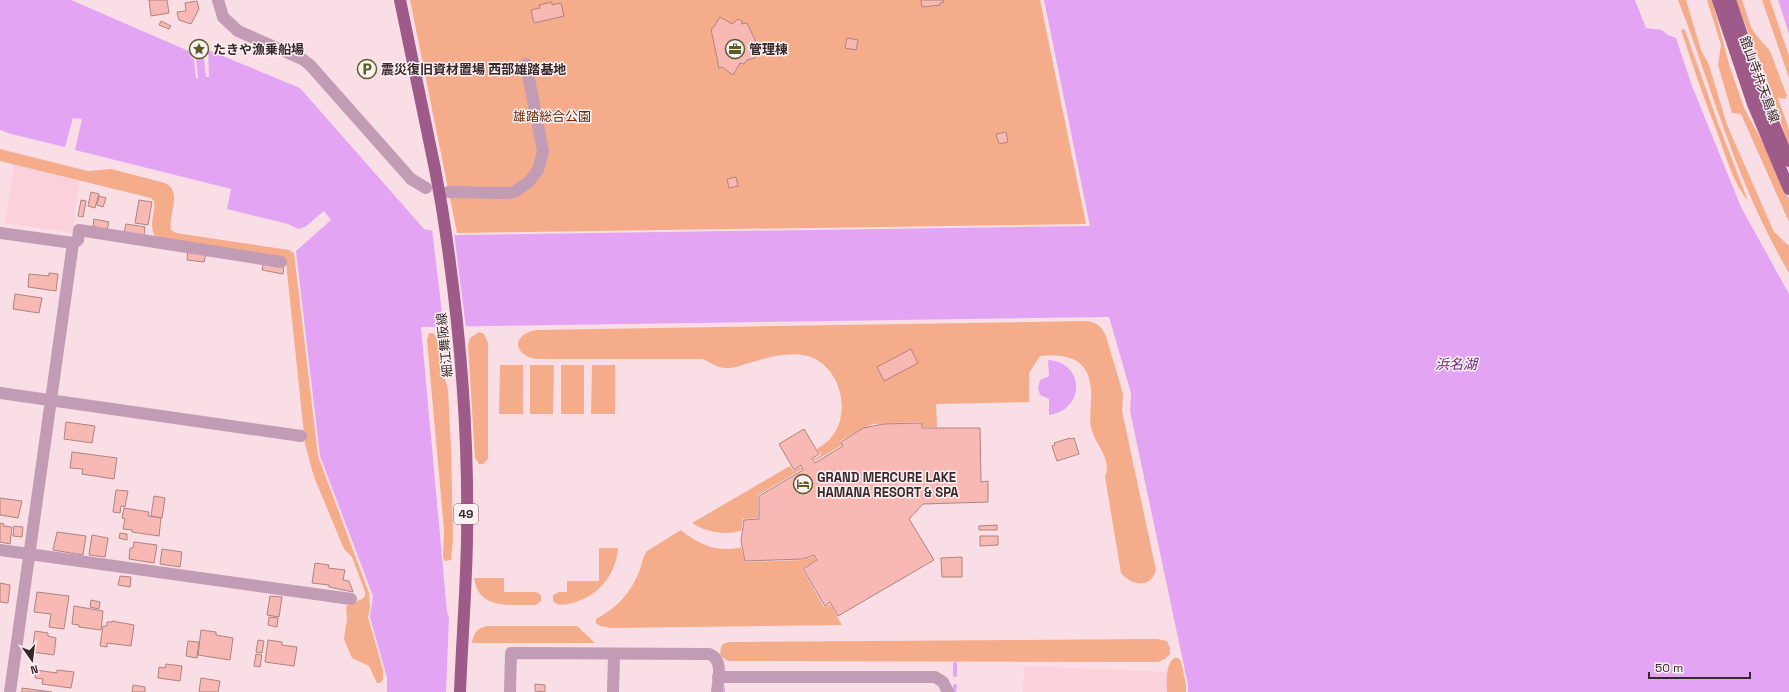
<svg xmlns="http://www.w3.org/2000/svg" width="1789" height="692" font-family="'Space Grotesk','Noto Sans JP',sans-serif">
  <rect width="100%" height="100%" fill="#f9dfe5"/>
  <!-- built -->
  <g fill="#fbd2db">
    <path d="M14,164l66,17 -8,52 -67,-10z"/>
    <path d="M1024,666l144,6 -1,20h-144z"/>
  </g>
  <!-- green -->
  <g fill="#f5ac8a">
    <path d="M410,0h630l46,224 -629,9z"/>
    <path d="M1678,0h8l15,50 8,15 18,60 47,107 15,14v27c-14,-24 -26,-48 -37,-73 -29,-65 -48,-134 -74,-200z"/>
    <path d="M1707,0h5l17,64 15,44 19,35 26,56v23l-48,-108 -9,-1 -14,-48 3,-20z"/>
    <path d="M1736,0h6l9,27 5,8 14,16 17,45 -2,3 -7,-1 11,31v17c-7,-16 -10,-34 -16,-50 -11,-33 -26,-64 -37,-96z"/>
    <path d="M1762,0h8l19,56v22z"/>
    <path d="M1683,29l2,1 33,93 30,78c-14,-17 -21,-41 -28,-61 -14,-36 -27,-73 -39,-110z"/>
    <path d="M0,149l88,22 23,-2 54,14c18,9 3,31 6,47l5,3 113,17 5,3 24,203 51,137 1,15 -2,9 15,53v10l-3,3h-3l-8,-17 -17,-8 -8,-19 3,-20 -1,-13 16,-7 3,-3v-4l-13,-35 -8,-8 -30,-72 -9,-33 -19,-182 -131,-26c-7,-12 1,-23 -1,-35l-3,-3 -151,-37z"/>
    <path d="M1087,321c11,2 14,5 19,15l17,58 -1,17 34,159c-5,19 -24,16 -35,3l-16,-96c7,-18 -8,-30 -13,-46 -4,-14 0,-27 -1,-41 -2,-32 -24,-36 -51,-34l-11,17v29l-93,2 1,23h-14l-1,-5 -49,2 -10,4 -23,13 2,4 -27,16 -1,-2 7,-4 -4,-6c6,-4 12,-8 16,-14 20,-27 4,-75 -30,-80 -19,-3 -37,3 -54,8 -8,2 -16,6 -24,5 -8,0 -15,-6 -22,-9h-167c-23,-4 -25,-24 0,-29z"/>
    <path d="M479,332l5,2 4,9v116l-5,5h-4l-4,-6 -7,-113 2,-7z"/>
    <path d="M429,333h4l5,7 3,25 7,24 3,60 2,90 -2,21 -6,1 -2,-3 1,-28 -17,-190z"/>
    <path d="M500,365h23v49h-24z"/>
    <path d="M530,365h24l-1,49h-23z"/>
    <rect x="561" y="365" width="23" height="49"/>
    <path d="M592,365h23v49h-24z"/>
    <path d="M790,466l3,5 7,-4 2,2 -44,26v23l-15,1 -2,12c-17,4 -33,2 -49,-8z"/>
    <path d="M681,530c17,15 38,23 60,17l4,15 58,-2 11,-4 2,4 -14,9 22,38 6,-3 12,21 -231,3 -11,-2 -4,-3v-4c19,-10 34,-25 42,-45 4,-7 4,-17 9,-23z"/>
    <path d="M599,548h19c-2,28 -22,51 -50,56 -6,1 -10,2 -15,-3v-6l6,-3h8v-11h32z"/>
    <path d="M474,578h30v14h32l5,3v6l-5,4c-26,-1 -57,6 -62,-27z"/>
    <path d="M487,626h90l18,17h-123c1,-10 6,-15 15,-17z"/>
    <path d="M1157,639l10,2 3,7v6l-5,5 -7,3 -429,-1c-9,-3 -11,-9 -6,-17l6,-2z"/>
    <path d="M1174,658h4l3,3 5,24v7h-19c0,-10 -2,-27 7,-34z"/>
  </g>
  <!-- water -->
  <g fill="#e3a5f3">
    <path d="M0,0h71l120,52 17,-2 92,38 124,141 31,6 635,-9 -46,-226h591l11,28 16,2 6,5 8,3 16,48 49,121 48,87v398h-601v-7l-58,-274 1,-18 -22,-76 -688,10 26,285 2,5 -3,75h-59v-14l-17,-61 3,-21 -53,-140 -24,-205 35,-31 -7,-9 -19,16 -7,2 -10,-5 -61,-15 4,-20 -156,-39 7,-31 -9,-1 -8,29 -54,-13 -11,-4z"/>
    <path d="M1778,0h11v34z"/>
    <path d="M1048,360c37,2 38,50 1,55v-16l-9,-4 -2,-7 2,-8 9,-4z"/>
  </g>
  <!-- pier -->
  <g fill="#f9dfe5">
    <path d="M208,50l1,27h-3l-2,-19 -2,-2 -6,2 2,20 -2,1 -2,-20 -3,-2v-5z"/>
    <path d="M432,229l22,4 12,95 -22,1z"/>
  </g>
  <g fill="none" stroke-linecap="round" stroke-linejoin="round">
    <!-- stream -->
    <g stroke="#e3a5f3" stroke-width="4">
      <path d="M955,675v-11"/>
      <path d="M723,692v-4"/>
      <path d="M954,692l1,-6"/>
    </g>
  </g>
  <!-- building -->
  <g fill="#f8b8b3" stroke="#ad8481">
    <path d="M149,0h18l2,13 -18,3z"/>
    <path d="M921,0h22l1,2 -4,1v2l-18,2z"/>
    <path d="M197,1l2,8 -8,15 -12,-4 -2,-8 9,-1 -1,-8z"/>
    <path d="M552,2v3l9,-2 3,13 -30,7 -3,-13 9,-2 -1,-3z"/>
    <path d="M720,17l12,7 6,-5 5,3 -2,2 6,-1 8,17v18l-8,2 -3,4 -4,-1 -7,12 -11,-8 -3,1 -8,-39 2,-1z"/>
    <path d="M161,21l10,5 -2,3 -10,-4z"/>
    <path d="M847,38l11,2 -2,10 -11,-2z"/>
    <path d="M1006,132l2,10 -9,2 -3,-10z"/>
    <path d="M736,177l2,9 -9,2 -2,-9z"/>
    <path d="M91,192l8,2 -4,14 -7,-2z"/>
    <path d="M99,196l7,2 -3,9 -6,-2z"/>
    <path d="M81,200l5,1 -3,16 -5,-1z"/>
    <path d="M139,200l13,2 -4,23 -13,-2z"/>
    <path d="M94,219l15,3 -2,8 -14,-4z"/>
    <path d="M126,224l19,3 -1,9 -20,-3z"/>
    <path d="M188,250l18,3 -2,9 -17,-2z"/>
    <path d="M264,262l20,3 -1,9 -21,-4z"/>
    <path d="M49,273l9,1 -2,17 -28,-4 1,-13 20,2z"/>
    <path d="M15,294l27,4 -3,15 -26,-4z"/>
    <path d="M911,349l7,14 -34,18 -7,-14z"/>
    <path d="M66,422l29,4 -3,17 -28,-4z"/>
    <path d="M922,423v5h58l1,54 7,-1v21l-65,2 -14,15 25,41 -96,56 -8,-14 -5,4 -22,-37 14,-9 -3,-5 -11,4 -58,2 -4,-20 3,-21 15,-1v-23l44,-26 -2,-5 -7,5 -15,-26 25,-15 15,25 -7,5 3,4 28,-17 -2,-4 22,-14 20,-4z"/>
    <path d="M1070,438l1,1 3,-1 5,16 -22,7 -5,-15 3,-1 -1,-2z"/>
    <path d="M72,452l45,6 -3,21 -32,-5 1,-5 -13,-1z"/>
    <path d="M116,490l12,1 -3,16 -4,-1 -1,7 -7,-1z"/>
    <path d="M154,496l11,2 -3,20 -11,-2z"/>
    <path d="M0,498l22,3 -4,17 -18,-3z"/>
    <path d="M124,508l25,4 -1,4 13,2 -2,18 -27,-4v-2l-9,-1 2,-10 -3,-1z"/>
    <path d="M0,523l4,1 -1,2 9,1 -2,17 -10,-2z"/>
    <path d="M997,525v5h-18v-4z"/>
    <path d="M14,526l9,1 -1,10 -9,-1z"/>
    <path d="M57,532l29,4 -3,19 -30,-5z"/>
    <path d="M120,533l7,1v6l-8,-2z"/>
    <path d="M92,535l16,3 -3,19 -16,-2z"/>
    <path d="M980,536h18v9l-18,1z"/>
    <path d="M134,542l23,3 -3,18 -25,-4 1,-11h3z"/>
    <path d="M162,549l20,3 -2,15 -20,-3z"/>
    <path d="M962,557v20h-20l-1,-19z"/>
    <path d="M315,563l14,2 -1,3 17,2 -2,10 6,1 4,11 -24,-5v-2l-17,-2z"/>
    <path d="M120,576l11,1 -1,10 -12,-2z"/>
    <path d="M0,583l10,2 -2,18 -8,-1z"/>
    <path d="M37,592l32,4 -5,33 -15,-2 2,-13 -17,-2z"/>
    <path d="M270,596l12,1 -3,20 -12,-2z"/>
    <path d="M91,600l9,2 -1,7 -9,-2z"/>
    <path d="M74,606l29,5 -2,19 -22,-3v-2l-7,-1z"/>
    <path d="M269,617l9,1 -1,9 -9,-2z"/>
    <path d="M112,621l22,4 -3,21 -24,-3v4l-7,-1 3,-20h4v-4h5z"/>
    <path d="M201,630l15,2v3l17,3 -3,22 -32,-5z"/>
    <path d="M35,631l13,2v3l8,2 -2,17 -22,-3z"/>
    <path d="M258,640l6,1 -2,12 -6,-1z"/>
    <path d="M268,640l14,2v3l15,2 -3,19 -29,-4z"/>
    <path d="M188,641l11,1 -2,16 -11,-2z"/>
    <path d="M256,654l6,1 -2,12 -6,-1z"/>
    <path d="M166,664l16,2 -2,15 -22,-3 1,-11 6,1z"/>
    <path d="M36,670l21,3v-3l17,2 -3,16 -29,-4 1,-5 -8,-1z"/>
    <path d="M201,678l19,3 -2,11h-19z"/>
    <path d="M535,684l10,1v7l-10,-1z"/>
    <path d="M133,685l12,2v5h-13z"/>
    <path d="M22,688l30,4h-30z"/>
  </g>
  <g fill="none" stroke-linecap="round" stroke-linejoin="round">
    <!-- minor -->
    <g stroke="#c29bb4" stroke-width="12">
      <path d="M218,0l5,17 15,14 64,28 8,6 101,114 15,9"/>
      <path d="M448,192l57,1 9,-1 15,-10 9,-12 5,-19 -17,-87"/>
      <path d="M0,233l73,10 -63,449"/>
      <path d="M73,243l5,-3 1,-10 202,32"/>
      <path d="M0,393l301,43"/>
      <path d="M0,550l351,49"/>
      <path d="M718,677h217l8,5 5,10"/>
      <path d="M510,692l1,-39 198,1c15,5 9,26 8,38"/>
      <path d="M613,692l1,-37"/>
    </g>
    <!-- major -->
    <g stroke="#9e5a88" stroke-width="12">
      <path d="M400,0l35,169"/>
      <path d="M1718,0l35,104 36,85"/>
      <path d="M1730,0l34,100 25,61"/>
      <path d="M442,208c17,108 27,223 25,332 -1,51 -5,101 -7,152"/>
    </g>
    <!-- major-bridge -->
    <path stroke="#9e5a88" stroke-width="12" d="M435,169l7,39"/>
  </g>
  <!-- icons -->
  <defs>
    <symbol id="sight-ring" viewBox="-11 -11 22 22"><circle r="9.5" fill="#faf1f3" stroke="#5b5c29" stroke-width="1.5"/><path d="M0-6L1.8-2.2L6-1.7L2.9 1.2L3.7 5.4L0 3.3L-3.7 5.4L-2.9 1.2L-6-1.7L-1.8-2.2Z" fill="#5b5c29"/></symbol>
    <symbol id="office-ring" viewBox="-11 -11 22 22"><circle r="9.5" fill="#faf1f3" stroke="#5b5c29" stroke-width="1.5"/><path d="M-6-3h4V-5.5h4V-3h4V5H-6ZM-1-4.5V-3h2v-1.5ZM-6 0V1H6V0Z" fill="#5b5c29"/></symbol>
    <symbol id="parking-ring" viewBox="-11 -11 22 22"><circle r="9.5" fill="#faf1f3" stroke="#5b5c29" stroke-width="1.5"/><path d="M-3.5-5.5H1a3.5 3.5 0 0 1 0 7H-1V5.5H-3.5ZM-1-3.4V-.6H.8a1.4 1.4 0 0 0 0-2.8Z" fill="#5b5c29"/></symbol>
    <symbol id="hotel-ring" viewBox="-11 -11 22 22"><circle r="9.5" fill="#faf1f3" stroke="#5b5c29" stroke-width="1.5"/><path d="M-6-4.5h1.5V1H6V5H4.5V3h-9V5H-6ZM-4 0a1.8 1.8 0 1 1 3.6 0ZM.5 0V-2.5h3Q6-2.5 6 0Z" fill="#5b5c29"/></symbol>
  </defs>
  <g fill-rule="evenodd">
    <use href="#sight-ring" x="188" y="38" width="22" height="22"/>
    <use href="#office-ring" x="724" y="38" width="22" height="22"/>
    <use href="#parking-ring" x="356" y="58" width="22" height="22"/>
    <use href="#hotel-ring" x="792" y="473" width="22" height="22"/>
  </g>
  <g text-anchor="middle" stroke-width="3" stroke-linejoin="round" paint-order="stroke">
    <!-- shield labels -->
    <rect fill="#faf1f3" stroke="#726467" stroke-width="1" x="454" y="504" width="24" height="20" rx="3"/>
    <g font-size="12" font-weight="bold" fill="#37272b">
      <text x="466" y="518">49</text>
    </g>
    <!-- poi labels -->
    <g font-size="13" font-weight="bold" fill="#37272b" stroke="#faf1f3" text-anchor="start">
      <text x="213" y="54">たきや漁乗船場</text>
      <text x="749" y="54">管理棟</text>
      <text x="381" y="74">震災復旧資材置場 西部雄踏基地</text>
      <text x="817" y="482">GRAND MERCURE LAKE<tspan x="817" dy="15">HAMANA RESORT &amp; SPA</tspan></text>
    </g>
    <!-- street labels -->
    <g font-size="13" fill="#37272b" stroke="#faf1f3">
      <text transform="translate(1760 79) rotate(70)" y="5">舘山寺弁天島線</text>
      <text transform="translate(444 345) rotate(-96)" y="5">細江舞阪線</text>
    </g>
    <!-- park labels -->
    <g font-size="13" fill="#642a0a" stroke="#faf1f3">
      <text x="552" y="121">雄踏総合公園</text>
    </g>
    <!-- water labels -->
    <g font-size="14" font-style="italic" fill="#702681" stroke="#faf1f3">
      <text x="1456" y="369">浜名湖</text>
    </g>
  </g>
  <!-- north arrow -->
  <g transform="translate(32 660) rotate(166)" stroke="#faf1f3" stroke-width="3" paint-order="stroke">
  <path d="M0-3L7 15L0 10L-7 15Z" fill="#37272b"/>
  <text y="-6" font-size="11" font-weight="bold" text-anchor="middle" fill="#37272b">N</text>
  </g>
  <!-- scale -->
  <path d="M1649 672v6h101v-6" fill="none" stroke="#37272b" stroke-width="2"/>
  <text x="1655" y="672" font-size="12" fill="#37272b" stroke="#faf1f3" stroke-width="3" paint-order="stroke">50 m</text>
</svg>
